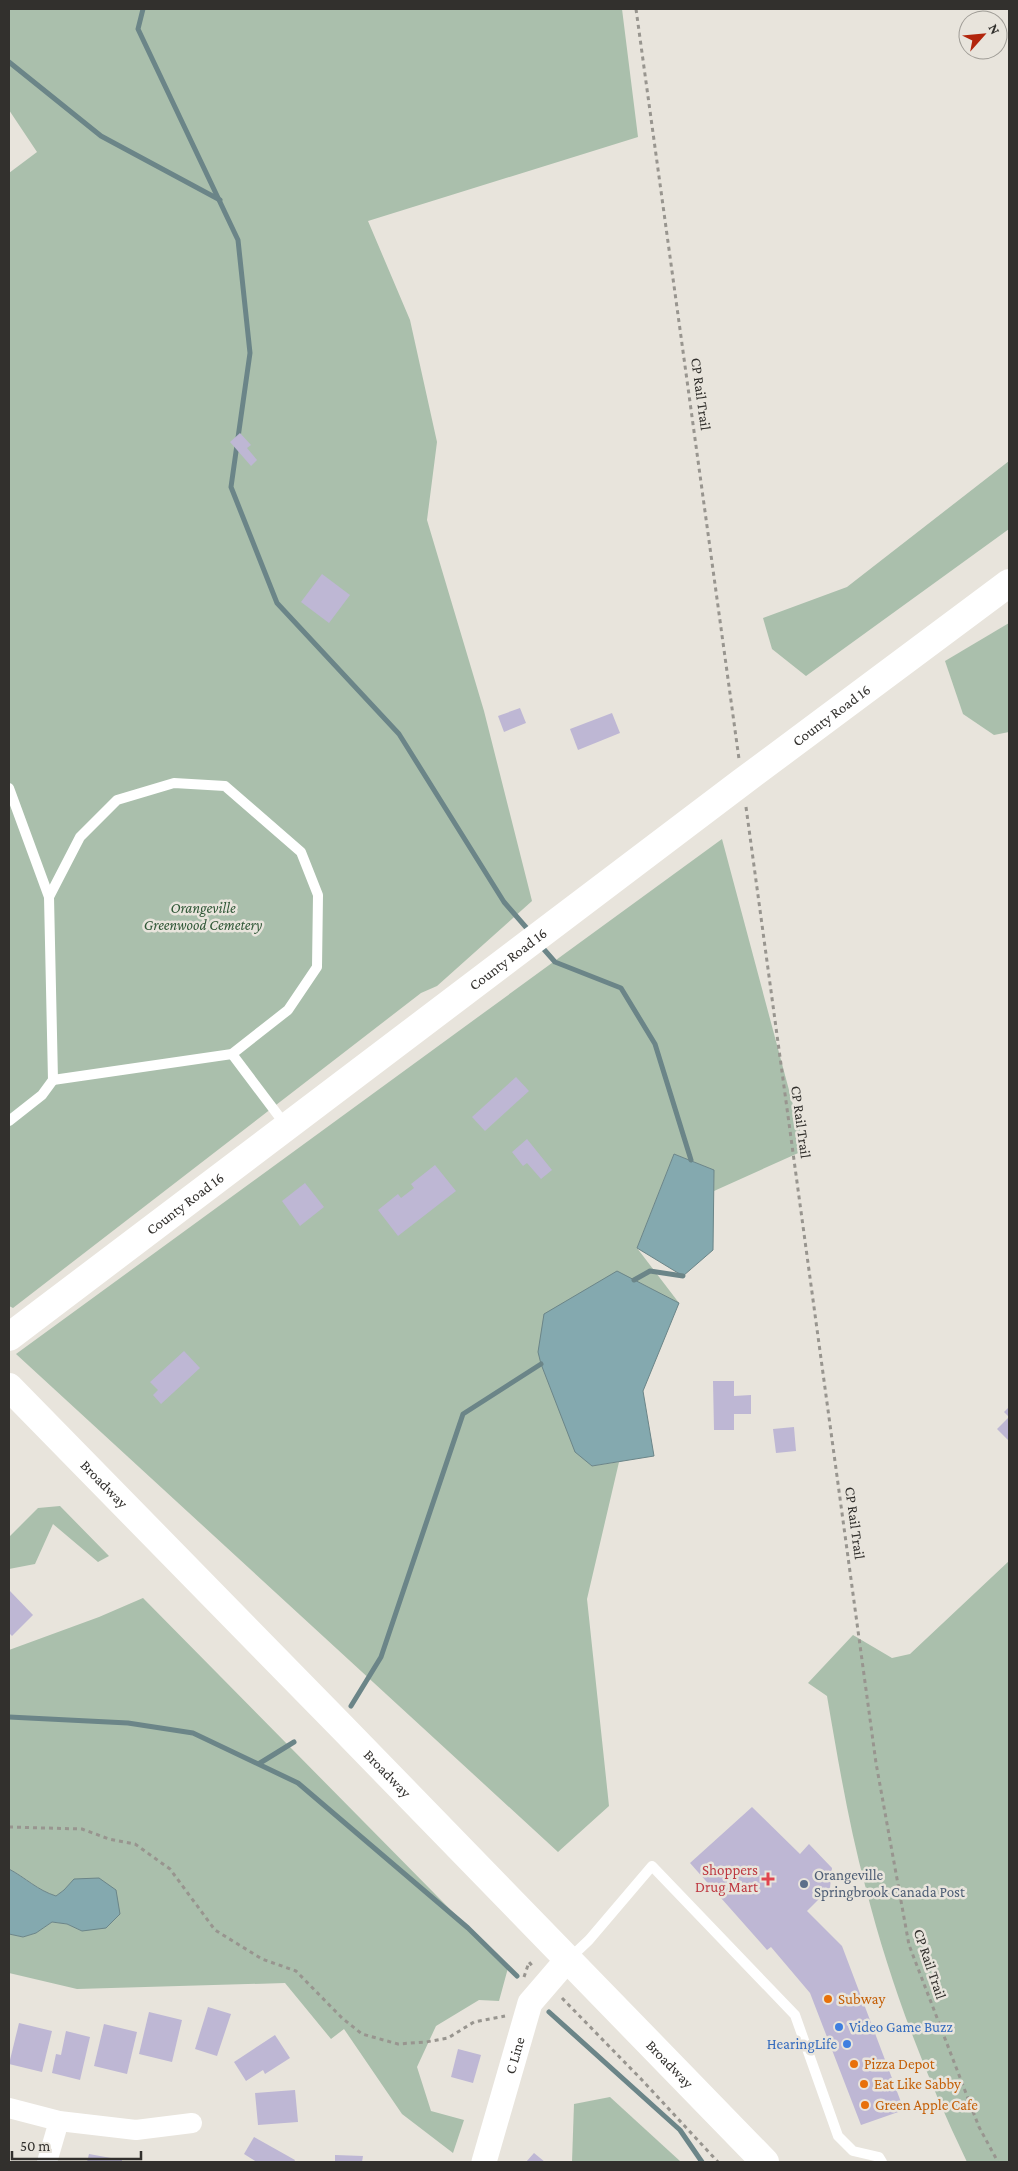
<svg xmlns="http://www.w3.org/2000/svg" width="1018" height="2171" font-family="'Crimson Pro',serif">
  <rect width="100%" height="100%" fill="#e8e4dc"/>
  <!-- green -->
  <g fill="#aabfac">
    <path d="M9,9h613l16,128 -270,84 42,99 27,122 -10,78 57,191 48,190 -95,85 -16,7 -408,315 -4,-2v-1133l28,-21 -28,-42z"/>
    <path d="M1009,461v68l-203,147 -34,-27 -9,-31 84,-31z"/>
    <path d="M1009,623v109l-15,3 -31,-21 -18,-53z"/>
    <path d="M722,839l83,311 -91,41v-21l-40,-16 -37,94 42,55 -45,-23 -42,186 27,-4 -32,137 22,207 -51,46 -542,-498z"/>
    <path d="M60,1506l49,50 -11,6 -45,-38 -18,40 -26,5v-32l29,-29z"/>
    <path d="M1009,1561v601h-42c-42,-87 -77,-179 -101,-273 -17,-63 -28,-129 -39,-193l-19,-13 45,-48 39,23 18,-4z"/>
    <path d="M143,1598l365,370 -9,33 -20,-1 -43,26 -19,41 14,44 33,9 -11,33 -51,-39 -58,-85 -13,10 -46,-56 -208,6 -68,-16v-39l14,3 13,-4 16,-11 15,2 15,7 -7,-52 -11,11 -8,6c-19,-6 -29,-18 -47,-27v-219l90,-33z"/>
    <path d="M610,2097l71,65h-109l2,-58z"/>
  </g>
  <!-- water -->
  <g fill="#84a9af" stroke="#6b8588">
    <path d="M674,1154l40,16 -1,80 -30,26 -46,-28z"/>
    <path d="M617,1271l62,32 -36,88 11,65 -62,10 -17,-14 -34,-88 -3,-12 6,-38z"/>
    <path d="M9,1869c17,9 28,21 47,27l8,-6 10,-11 25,-1 17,12 4,24 -14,14 -24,3 -15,-7 -15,-2 -16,11 -13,4 -14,-3z"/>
  </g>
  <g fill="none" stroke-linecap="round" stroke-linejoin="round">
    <!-- stream -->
    <g stroke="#6b8588" stroke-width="5">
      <path d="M143,9l-5,20 100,211 12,113 -19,134 46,116 122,131 105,168 27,31"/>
      <path d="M9,62l92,74 119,64"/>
      <path d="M541,946l14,16 66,26 34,56 36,116"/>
      <path d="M634,1280l16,-9 33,5"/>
      <path d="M351,1706l30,-49 82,-243 78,-50"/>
      <path d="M9,1717l119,6 65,10 105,50 170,145 49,48"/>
      <path d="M260,1763l34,-21"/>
      <path d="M549,2012l131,118 22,32"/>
    </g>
  </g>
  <!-- building -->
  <g fill="#beb7d4">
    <path d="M240,433l11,12 -4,3 10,12 -6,6 -21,-24z"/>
    <path d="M322,574l28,21 -21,28 -28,-21z"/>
    <path d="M520,708l6,15 -22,9 -6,-16z"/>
    <path d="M612,713l8,20 -42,17 -8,-21z"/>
    <path d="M516,1077l13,14 -44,40 -13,-14z"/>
    <path d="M527,1139l25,31 -11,9 -14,-16 -4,3 -11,-14z"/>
    <path d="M435,1165l21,26 -58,45 -20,-26 20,-16 3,4 13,-10 -3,-4z"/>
    <path d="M305,1183l19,24 -24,19 -18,-25z"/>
    <path d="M184,1351l16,17 -39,36 -8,-9 5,-5 -8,-8z"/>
    <path d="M713,1381h21v15l17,-1v19h-17v16h-20z"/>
    <path d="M1009,1407v34l-12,-12 12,-12 -5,-5z"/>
    <path d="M794,1427l2,24 -20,2 -3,-24z"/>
    <path d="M9,1590l24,25 -21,21 -3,-3z"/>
    <path d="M752,1807l48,47 9,-10 23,24 -2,20 -23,23 35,35 62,164 -43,15 -51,-132 -39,-46 -4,3 -77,-87z"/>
    <path d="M208,2007l23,7 -14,42 -22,-7z"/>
    <path d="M149,2012l33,8 -10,42 -33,-8z"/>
    <path d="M19,2023l33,8 -10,41 -33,-8z"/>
    <path d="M104,2024l33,8 -10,42 -33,-8z"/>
    <path d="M66,2031l24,6 -10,43 -28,-7 4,-19 5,1z"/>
    <path d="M275,2035l15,23 -25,16 -2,-4 -17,11 -12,-19z"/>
    <path d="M458,2049l23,6 -8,28 -22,-6z"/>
    <path d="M295,2090l3,32 -40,3 -3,-32z"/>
    <path d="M254,2137l41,23 -1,2h-37l-13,-8z"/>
    <path d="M534,2153l11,9h-19z"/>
    <path d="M89,2154l33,6v2h-35z"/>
    <path d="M335,2155l28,1 -1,6h-27z"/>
  </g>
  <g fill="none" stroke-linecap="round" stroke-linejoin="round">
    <!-- path -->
    <g stroke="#98958f" stroke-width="3" stroke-dasharray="4 4" stroke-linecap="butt">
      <path d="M636,9l103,750"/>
      <path d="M746,807l130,956 33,182 70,182 19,35"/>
      <path d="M9,1827l73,2 27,10 26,5 35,25 45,61 47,29 34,12 46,47 20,16 36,10 28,-2 22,-4 26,-16 31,-6"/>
      <path d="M524,1977l5,-15 5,6"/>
      <path d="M562,1998l80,82 76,82"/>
    </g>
    <!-- service -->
    <g stroke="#fff" stroke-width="10">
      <path d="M9,788l40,109 4,183 -11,15 -33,26"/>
      <path d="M49,897l31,-60 37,-37 57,-17 51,3 76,66 17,43 -1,72 -29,43 -56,44 -179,26"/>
      <path d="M232,1054l55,73"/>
      <path d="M570,1958l19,-18 63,-74 143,149 43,121 15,15 26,6 3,5"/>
    </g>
    <!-- minor -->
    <g stroke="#fff" stroke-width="20">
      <path d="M9,2108l50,13 77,9 56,-7"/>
      <path d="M47,2162l12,-41"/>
    </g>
    <!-- tertiary -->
    <path stroke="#fff" stroke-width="25" id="s1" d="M484,2162l46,-159 37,-43"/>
    <!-- secondary -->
    <path stroke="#fff" stroke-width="28" id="s2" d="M9,1337l733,-555 267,-199"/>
    <!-- primary -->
    <path stroke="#fff" stroke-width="28" id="s3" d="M9,1387l333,340 423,435"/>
  </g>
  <!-- markers -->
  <path fill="#e0444e" stroke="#e8e4dc" stroke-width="2" d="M765.5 1871.5h5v5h5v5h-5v5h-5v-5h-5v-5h5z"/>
  <circle fill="#5c6f8a" stroke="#e8e4dc" stroke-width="2" cx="804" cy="1884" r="5"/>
  <g fill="#e8710a" stroke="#e8e4dc" stroke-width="2">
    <circle cx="828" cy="1999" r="5"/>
    <circle cx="854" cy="2064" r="5"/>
    <circle cx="864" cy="2084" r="5"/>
    <circle cx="865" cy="2105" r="5"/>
  </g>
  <g fill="#3f7fe0" stroke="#e8e4dc" stroke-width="2">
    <circle cx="839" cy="2027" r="5"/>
    <circle cx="847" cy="2044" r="5"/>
  </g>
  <g text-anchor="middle" stroke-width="5" stroke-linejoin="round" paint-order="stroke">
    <!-- street labels -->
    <g font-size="15" fill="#32302d" stroke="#e8e4dc">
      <text transform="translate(701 394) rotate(82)" y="5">CP Rail Trail</text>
      <text dy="5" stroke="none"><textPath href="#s2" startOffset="1031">County Road 16</textPath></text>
      <text dy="5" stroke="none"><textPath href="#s2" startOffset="626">County Road 16</textPath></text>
      <text transform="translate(801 1122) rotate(82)" y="5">CP Rail Trail</text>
      <text dy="5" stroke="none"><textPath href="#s2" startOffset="221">County Road 16</textPath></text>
      <text dy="5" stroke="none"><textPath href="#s3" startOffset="136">Broadway</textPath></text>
      <text transform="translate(855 1523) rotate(82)" y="5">CP Rail Trail</text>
      <text dy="5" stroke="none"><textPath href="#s3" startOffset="541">Broadway</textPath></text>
      <text transform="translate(930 1964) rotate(71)" y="5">CP Rail Trail</text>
      <text dy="5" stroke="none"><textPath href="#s1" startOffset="111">C Line</textPath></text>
      <text dy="5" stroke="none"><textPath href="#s3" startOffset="946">Broadway</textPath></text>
    </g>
    <!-- park labels -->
    <g font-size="15" font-style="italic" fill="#2f5736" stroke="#e8e4dc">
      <text x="203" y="913">Orangeville<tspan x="203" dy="17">Greenwood Cemetery</tspan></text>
    </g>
    <!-- health labels -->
    <g font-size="15" fill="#be3a42" stroke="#e8e4dc" text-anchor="end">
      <text x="758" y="1875">Shoppers<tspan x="758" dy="17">Drug Mart</tspan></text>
    </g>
    <!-- service labels -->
    <g font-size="15" fill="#4e5e75" stroke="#e8e4dc" text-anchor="start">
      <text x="814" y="1880">Orangeville<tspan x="814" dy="17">Springbrook Canada Post</tspan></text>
    </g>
    <!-- food labels -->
    <g font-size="15" fill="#c56008" stroke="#e8e4dc" text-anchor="start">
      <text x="838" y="2004">Subway</text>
      <text x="864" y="2069">Pizza Depot</text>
      <text x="874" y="2089">Eat Like Sabby</text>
      <text x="875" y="2110">Green Apple Cafe</text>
    </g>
    <!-- shop labels -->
    <g font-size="15" fill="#366cbe" stroke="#e8e4dc" text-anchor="start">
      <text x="849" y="2032">Video Game Buzz</text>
      <text x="837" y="2049" text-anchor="end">HearingLife</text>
    </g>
  </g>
  <!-- border -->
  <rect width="1018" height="2171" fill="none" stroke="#32302d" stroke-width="20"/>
  <!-- north arrow -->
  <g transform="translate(983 35) rotate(63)"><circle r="24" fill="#e8e4dc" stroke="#9f9c96"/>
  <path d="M0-4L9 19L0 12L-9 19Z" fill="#b2250c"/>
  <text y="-8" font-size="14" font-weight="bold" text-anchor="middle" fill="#32302d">N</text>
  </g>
  <!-- scale -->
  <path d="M12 2151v8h129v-8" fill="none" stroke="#32302d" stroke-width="2.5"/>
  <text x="20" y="2151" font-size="15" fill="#32302d" stroke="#e8e4dc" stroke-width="4" paint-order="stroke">50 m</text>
</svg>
